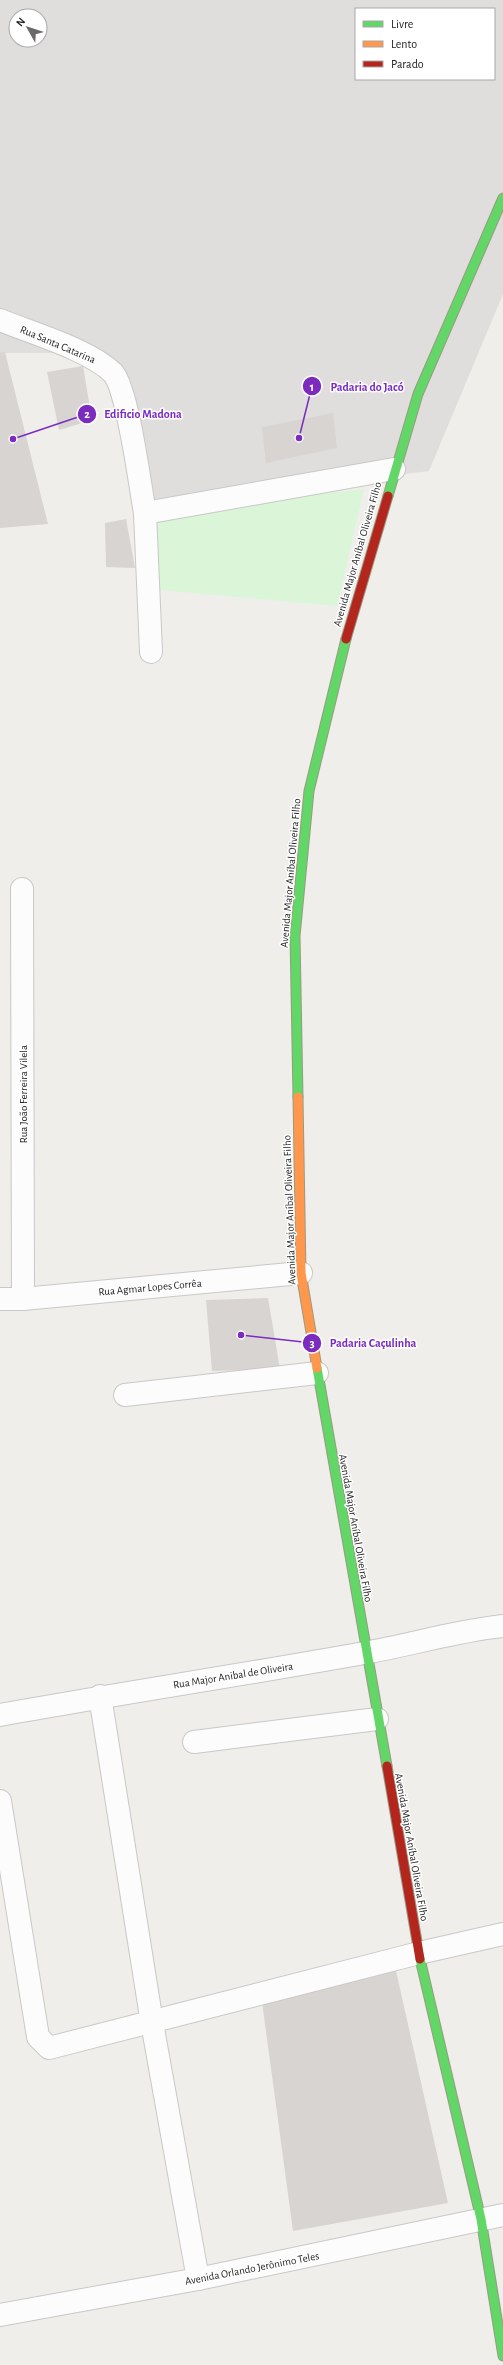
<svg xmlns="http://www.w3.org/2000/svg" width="503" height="2365" font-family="'Alegreya Sans',sans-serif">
  <rect width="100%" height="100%" fill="#f0eeeb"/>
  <!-- residential -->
  <path fill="#dfdedc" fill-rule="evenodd" d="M0,0h503v294l-74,177 -287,35 -44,-153h-98zM356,9h138v70h-138zM16,16h24v24h-24z"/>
  <!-- park -->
  <path fill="#daf5d8" d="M364,489l-27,117 -187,-17v-75z"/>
  <!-- building -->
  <g fill="#d7d4d2">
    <path d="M5,352l43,172 -48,4v-175z"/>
    <path d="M83,366l9,54 -33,10 -12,-58z"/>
    <path d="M333,413l4,35 -71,15 -4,-36z"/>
    <path d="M126,519l9,49 -29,-1 -1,-44z"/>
    <path d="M268,1298l12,71 -68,2 -6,-71z"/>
    <path d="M394,1962l54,241 -155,28 -31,-229z"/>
  </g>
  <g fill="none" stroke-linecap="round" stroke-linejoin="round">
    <defs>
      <g id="street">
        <path d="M0,320c32,13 90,30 113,53 15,17 27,113 32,140l249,-44"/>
        <path d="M145,513l6,139"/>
        <path d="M22,889l1,410"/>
        <path d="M0,1299h23l278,-26"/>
        <path d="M125,1395l192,-22"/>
        <path d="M100,1696l52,327 46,256"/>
        <path d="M0,1715c121,-22 243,-40 364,-62 46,-8 92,-22 139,-27"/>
        <path d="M194,1742l183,-23"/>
        <path d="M0,1801l38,236 11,11 370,-95 84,-19"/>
        <path d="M0,2315l198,-36 305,-64"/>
      </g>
      <g id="fast">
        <path d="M388,496l30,-102 85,-196"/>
        <path d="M298,1097l-3,-161 14,-145 37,-152"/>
        <path d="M317,1368l70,398"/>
        <path d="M420,1959l61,260 22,137"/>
      </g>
      <path id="slow" d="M298,1097l3,176 16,95"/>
      <g id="jam">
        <path d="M346,639l42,-143"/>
        <path d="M387,1766l33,193"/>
      </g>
    </defs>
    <!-- street casing -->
    <use href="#street" stroke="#c9c8c7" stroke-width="24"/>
    <!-- fast casing -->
    <use href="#fast" stroke="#9a9a82" stroke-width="11"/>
    <!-- slow casing -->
    <use href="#slow" stroke="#9a9a82" stroke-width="11"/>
    <!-- jam casing -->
    <use href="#jam" stroke="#9a9a82" stroke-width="11"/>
    <!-- street -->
    <use href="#street" stroke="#fdfcfc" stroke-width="22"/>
    <!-- fast -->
    <use href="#fast" stroke="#63d668" stroke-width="9"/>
    <!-- slow -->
    <use href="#slow" stroke="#ff974d" stroke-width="9"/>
    <!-- jam -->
    <use href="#jam" stroke="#b3261e" stroke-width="9"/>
  </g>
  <g text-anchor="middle" stroke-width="3" stroke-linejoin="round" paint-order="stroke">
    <!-- street labels -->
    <g font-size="11" fill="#222" stroke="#fff">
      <text transform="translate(58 344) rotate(23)" y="4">Rua Santa Catarina</text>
      <text transform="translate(357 554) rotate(-74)" y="4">Avenida Major Aníbal Oliveira Filho</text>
      <text transform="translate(290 873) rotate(-85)" y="4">Avenida Major Aníbal Oliveira Filho</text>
      <text transform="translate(23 1094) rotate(-90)" y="4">Rua João Ferreira Vilela</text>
      <text transform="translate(289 1210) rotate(-92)" y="4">Avenida Major Aníbal Oliveira Filho</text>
      <text transform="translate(150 1287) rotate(-5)" y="4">Rua Agmar Lopes Corrêa</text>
      <text transform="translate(356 1528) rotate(80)" y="4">Avenida Major Aníbal Oliveira Filho</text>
      <text transform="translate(233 1675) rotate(-9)" y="4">Rua Major Anibal de Oliveira</text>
      <text transform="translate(412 1847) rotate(80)" y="4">Avenida Major Aníbal Oliveira Filho</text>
      <text transform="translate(252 2268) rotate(-11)" y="4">Avenida Orlando Jerônimo Teles</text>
    </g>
  </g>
  <!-- callouts -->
  <path fill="none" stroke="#7b2cbf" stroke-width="1.5" d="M299 438L312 386M13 439L87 414M241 1335L312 1343"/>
  <g fill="#7b2cbf" stroke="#fff" stroke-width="1.5">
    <circle cx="299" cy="438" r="4"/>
    <circle cx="13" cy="439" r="4"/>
    <circle cx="241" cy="1335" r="4"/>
    <circle cx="312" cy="386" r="10"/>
    <circle cx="87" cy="414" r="10"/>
    <circle cx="312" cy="1343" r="10"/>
  </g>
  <g font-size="12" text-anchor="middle" font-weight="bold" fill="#fff">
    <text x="312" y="391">1</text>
    <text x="87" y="418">2</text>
    <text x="312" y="1347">3</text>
  </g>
  <g font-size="12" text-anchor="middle" font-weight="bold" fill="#7b2cbf" stroke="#fff" stroke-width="3" stroke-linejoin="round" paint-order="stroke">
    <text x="367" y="391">Padaria do Jacó</text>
    <text x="143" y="418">Edificio Madona</text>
    <text x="373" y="1347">Padaria Caçulinha</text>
  </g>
  <!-- legend -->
  <rect x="355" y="8" width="140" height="72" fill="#ffffff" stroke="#a7a7a7"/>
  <rect x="363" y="21" width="20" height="6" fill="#63d668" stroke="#a7a7a7"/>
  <text x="391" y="28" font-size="12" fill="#222222">Livre</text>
  <rect x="363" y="41" width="20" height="6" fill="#ff974d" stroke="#a7a7a7"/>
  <text x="391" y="48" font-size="12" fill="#222222">Lento</text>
  <rect x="363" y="61" width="20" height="6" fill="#b3261e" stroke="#a7a7a7"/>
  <text x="391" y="68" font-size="12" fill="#222222">Parado</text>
  <!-- north arrow -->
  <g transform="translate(28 28) rotate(309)"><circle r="19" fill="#ffffff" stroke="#a7a7a7"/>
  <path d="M0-3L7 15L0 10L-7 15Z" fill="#6a6968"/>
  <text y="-6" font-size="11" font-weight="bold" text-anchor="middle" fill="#222222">N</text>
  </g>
</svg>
